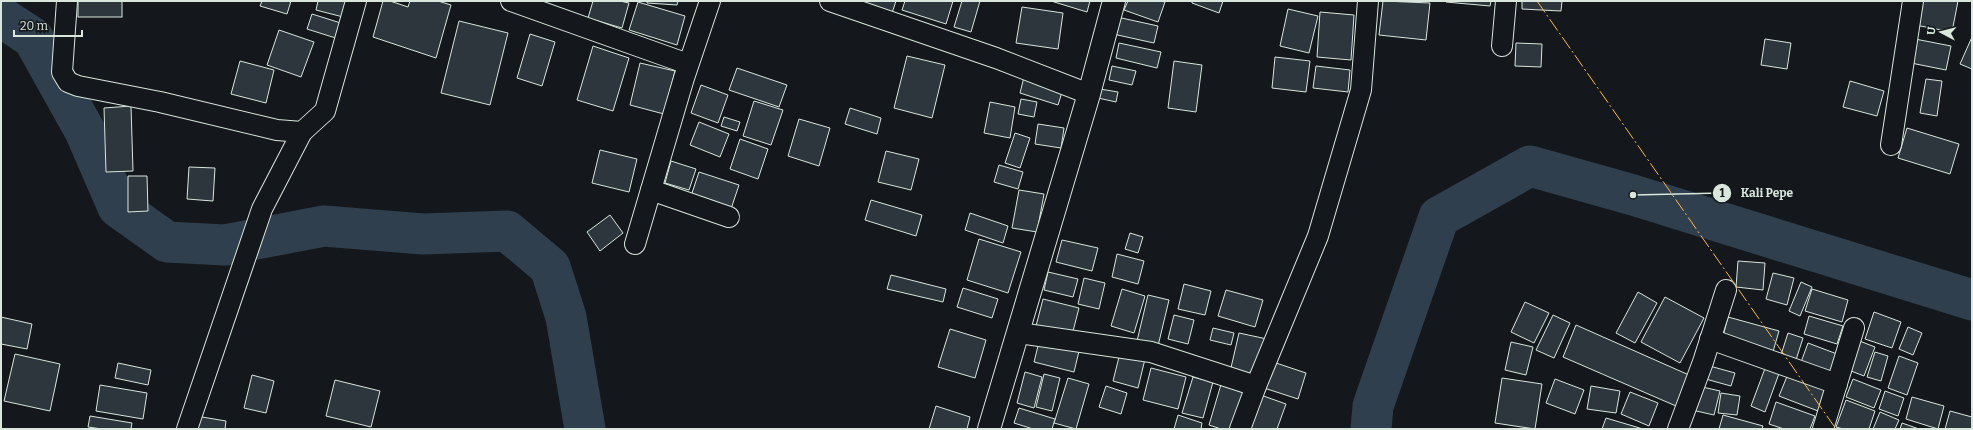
<svg xmlns="http://www.w3.org/2000/svg" width="1973" height="430" font-family="Bitter,serif">
  <rect width="100%" height="100%" fill="#14181c"/>
  <g fill="none" stroke-linecap="round" stroke-linejoin="round">
    <!-- river -->
    <g stroke="#2f3f4d" stroke-width="41">
      <path d="M1,17l32,21 52,93 33,76 49,35 58,3 99,-19 99,8 84,-3 43,36 16,50 19,112"/>
      <path d="M1371,429l2,-23 66,-189 91,-51 103,29 339,105"/>
    </g>
  </g>
  <!-- building -->
  <g fill="#2c363c" stroke="#d8e6dc">
    <rect x="78" y="1" width="44" height="16"/>
    <path d="M262,1h29l-4,13 -27,-8z"/>
    <path d="M318,1h33l-4,17 -31,-8z"/>
    <path d="M383,1h7l18,6 2,-6h28l13,4 -15,53 -63,-21z"/>
    <path d="M593,1h27l9,2 -7,25 -34,-10z"/>
    <path d="M647,1h31l-1,4 -30,-2z"/>
    <path d="M863,1h33l-4,12 -30,-9z"/>
    <path d="M905,1h48l-7,23 -44,-14z"/>
    <path d="M962,1h18l-9,31 -17,-5z"/>
    <path d="M1051,1h39l-3,11z"/>
    <path d="M1128,1h33l4,1 -7,20 -34,-12z"/>
    <path d="M1192,1h31l-4,12 -27,-10z"/>
    <path d="M1383,1l47,2 -4,37 -47,-5z"/>
    <path d="M1446,1h45l-1,5 -44,-4z"/>
    <path d="M1522,1h40l-1,10 -39,-2z"/>
    <path d="M1919,1h39l-6,31 -37,-7z"/>
    <path d="M638,2l47,14 -8,29 -48,-15z"/>
    <path d="M1022,7l41,6 -5,36 -42,-6z"/>
    <path d="M1288,9l30,7 -9,37 -29,-7z"/>
    <path d="M1320,12l34,3 -3,45 -34,-3z"/>
    <path d="M312,14l35,11 -5,15 -35,-11z"/>
    <path d="M1117,17l41,9 -4,17 -41,-9z"/>
    <path d="M459,21l49,12 -18,72 -49,-12z"/>
    <path d="M279,30l35,12 -13,35 -34,-12z"/>
    <path d="M530,34l25,8 -13,44 -25,-8z"/>
    <path d="M1972,37v32l-12,-5z"/>
    <path d="M1765,39l26,4 -4,26 -26,-4z"/>
    <path d="M1915,39l36,7 -5,24 -35,-7z"/>
    <path d="M1119,43l42,9 -4,16 -41,-10z"/>
    <path d="M1516,43l26,1 -1,23 -26,-1z"/>
    <path d="M593,46l36,12 -16,53 -36,-11z"/>
    <path d="M907,56l38,9 -13,53 -38,-10z"/>
    <path d="M1275,57l35,4 -4,31 -34,-4z"/>
    <path d="M240,61l34,9 -8,33 -35,-9z"/>
    <path d="M1174,61l28,4 -6,47 -28,-4z"/>
    <path d="M640,63l35,8 -11,43 -34,-9z"/>
    <path d="M1112,66l24,5 -4,14 -23,-5z"/>
    <path d="M1316,66l34,4 -2,22 -35,-4z"/>
    <path d="M737,68l50,17 -8,22 -50,-17z"/>
    <path d="M1024,77l39,12 -5,16 -38,-12z"/>
    <path d="M1926,79l16,2 -5,35 -17,-3z"/>
    <path d="M1850,81l34,10 -7,25 -34,-9z"/>
    <path d="M701,85l27,10 -10,28 -27,-10z"/>
    <path d="M1100,89l18,3 -2,10 -18,-4z"/>
    <path d="M1021,99l16,3 -3,15 -16,-3z"/>
    <path d="M754,101l29,9 -12,35 -28,-9z"/>
    <path d="M990,102l25,5 -5,31 -26,-5z"/>
    <path d="M131,106l2,65 -27,1 -2,-64z"/>
    <path d="M850,108l31,10 -4,16 -32,-10z"/>
    <path d="M724,117l16,5 -3,9 -16,-5z"/>
    <path d="M799,119l31,9 -11,38 -31,-10z"/>
    <path d="M699,122l30,12 -9,23 -30,-12z"/>
    <path d="M1038,124l26,4 -3,20 -26,-4z"/>
    <path d="M1907,128l52,16 -9,30 -52,-16z"/>
    <path d="M1015,133l15,5 -10,30 -15,-5z"/>
    <path d="M740,139l28,10 -10,30 -28,-10z"/>
    <path d="M600,150l37,9 -8,33 -37,-9z"/>
    <path d="M886,151l33,8 -8,31 -33,-8z"/>
    <path d="M671,161l25,8 -7,21 -24,-7z"/>
    <path d="M999,165l24,7 -5,17 -24,-7z"/>
    <path d="M189,167l26,1 -2,33 -26,-2z"/>
    <path d="M699,172l40,13 -8,24 -40,-13z"/>
    <path d="M128,176h19l1,35 -20,1z"/>
    <path d="M1019,190l25,4 -7,38 -25,-4z"/>
    <path d="M871,200l51,15 -6,21 -51,-16z"/>
    <path d="M970,213l38,13 -5,17 -38,-13z"/>
    <path d="M610,215l13,18 -23,18 -13,-19z"/>
    <path d="M1130,233l13,4 -5,16 -13,-4z"/>
    <path d="M979,239l42,13 -13,41 -41,-13z"/>
    <path d="M1062,240l36,8 -6,23 -36,-9z"/>
    <path d="M1117,254l27,7 -6,23 -26,-7z"/>
    <path d="M1738,261l27,2 -2,27 -27,-3z"/>
    <path d="M1048,272l30,7 -5,18 -29,-7z"/>
    <path d="M1773,273l21,5 -7,27 -21,-6z"/>
    <path d="M891,275l55,14 -3,13 -56,-13z"/>
    <path d="M1084,278l21,5 -6,26 -21,-5z"/>
    <path d="M1801,282l11,5 -12,29 -11,-5z"/>
    <path d="M1184,284l27,7 -6,24 -27,-6z"/>
    <path d="M963,288l35,11 -6,19 -35,-11z"/>
    <path d="M1122,289l23,7 -11,37 -23,-7z"/>
    <path d="M1812,289l36,11 -6,22 -37,-11z"/>
    <path d="M1226,290l37,10 -8,27 -37,-11z"/>
    <path d="M1638,292l19,11 -22,40 -19,-10z"/>
    <path d="M1148,295l21,5 -11,46 -21,-5z"/>
    <path d="M1665,297l39,21 -24,45 -39,-21z"/>
    <path d="M1043,299l36,9 -7,27 -36,-9z"/>
    <path d="M1525,302l24,11 -15,30 -23,-11z"/>
    <path d="M1874,312l27,10 -9,26 -27,-9z"/>
    <path d="M1174,315l20,5 -6,24 -20,-5z"/>
    <path d="M1553,315l17,8 -16,35 -18,-8z"/>
    <path d="M1809,316l34,10 -6,18 -33,-10z"/>
    <path d="M1,317l31,7 -5,25 -26,-5z"/>
    <path d="M1728,317l51,14 -7,24 -50,-15z"/>
    <path d="M1576,325l113,50 -13,31 -113,-49z"/>
    <path d="M1908,327l14,6 -9,22 -14,-6z"/>
    <path d="M1213,328l21,5 -3,12 -21,-5z"/>
    <path d="M950,329l36,11 -11,38 -37,-11z"/>
    <path d="M1239,333l28,6 -9,40 -28,-7z"/>
    <path d="M1788,333l15,5 -8,25 -15,-5z"/>
    <path d="M1040,338l40,9 -6,25 -40,-10z"/>
    <path d="M1857,340l18,7 -11,29 -18,-7z"/>
    <path d="M1511,342l22,5 -7,28 -21,-5z"/>
    <path d="M1808,343l29,11 -8,22 -29,-11z"/>
    <path d="M1875,352l13,4 -7,25 -14,-4z"/>
    <path d="M1120,353l25,6 -7,29 -25,-7z"/>
    <path d="M15,354l45,10 -10,47 -46,-10z"/>
    <path d="M1899,356l19,7 -11,32 -19,-7z"/>
    <path d="M1270,361l36,12 -8,26 -37,-12z"/>
    <path d="M118,363l33,7 -3,15 -33,-7z"/>
    <path d="M1767,363l14,5 -16,44 -14,-6z"/>
    <path d="M1706,365l29,8 -4,13 -29,-8z"/>
    <path d="M1151,368l35,9 -8,32 -35,-9z"/>
    <path d="M1790,369l39,16 -11,26 -39,-15z"/>
    <path d="M1025,372l17,5 -8,31 -17,-5z"/>
    <path d="M1044,374l16,4 -8,33 -16,-4z"/>
    <path d="M252,375l22,6 -8,32 -22,-5z"/>
    <path d="M1193,377l20,5 -10,36 -21,-5z"/>
    <path d="M1068,378l21,6 -13,45 -22,-6z"/>
    <path d="M1502,378l40,6 -7,45 -40,-6z"/>
    <path d="M1555,379l29,11 -9,24 -29,-11z"/>
    <path d="M1853,379l28,11 -7,18 -28,-11z"/>
    <path d="M335,380l45,11 -9,36 -45,-11z"/>
    <path d="M1222,381l23,7 -13,41h-11l-12,-4z"/>
    <path d="M100,385l47,8 -4,26 -47,-8z"/>
    <path d="M1106,386l21,7 -6,21 -22,-7z"/>
    <path d="M1591,386l29,5 -4,22 -29,-4z"/>
    <path d="M1698,386l22,5 -6,24 -22,-5z"/>
    <path d="M1885,391l19,7 -6,18 -19,-7z"/>
    <path d="M1630,392l28,11 -9,23 -28,-12z"/>
    <path d="M1255,393l31,11 -9,25h-35z"/>
    <path d="M1721,393l19,3 -3,19 -19,-2z"/>
    <path d="M1912,397l32,9 -6,23 -32,-10z"/>
    <path d="M1846,400l29,11 -6,18h-26l-7,-2z"/>
    <path d="M1776,402l39,14 -5,13h-26l-15,-5z"/>
    <path d="M936,406l34,11 -3,12h-38z"/>
    <path d="M1019,408l36,11 -3,10h-19l-19,-6z"/>
    <path d="M1950,411l22,6v12h-27z"/>
    <path d="M1880,412l19,8 -4,9h-22z"/>
    <path d="M1178,415l24,8 -1,6h-27z"/>
    <path d="M1723,415l40,11 -1,3h-43z"/>
    <path d="M90,416l42,7 -1,6h-29l-14,-2z"/>
    <path d="M196,416l30,5 -1,8h-31z"/>
    <path d="M1606,418l37,11h-41z"/>
    <path d="M1902,423l17,6h-19z"/>
  </g>
  <g fill="none" stroke-linecap="round" stroke-linejoin="round">
    <defs>
      <g id="street">
        <path d="M67,1l-5,71 6,10 10,4 82,16 117,28 25,2"/>
        <path d="M511,1l177,63"/>
        <path d="M830,1l166,57 93,36"/>
        <path d="M1502,46l4,-45"/>
        <path d="M1891,145l22,-144"/>
        <path d="M651,190l78,27"/>
        <path d="M635,244l49,-166 26,-77"/>
        <path d="M1019,333l132,19 105,34"/>
        <path d="M1710,339l127,45"/>
        <path d="M187,429l75,-220 40,-77 23,-21 31,-110"/>
        <path d="M1240,429l16,-43 62,-150 43,-146 7,-89"/>
        <path d="M1678,429l25,-67 23,-72"/>
        <path d="M1823,429l31,-101"/>
      </g>
      <path id="secondary" d="M989,429l100,-335 25,-93"/>
    </defs>
    <!-- street casing -->
    <use href="#street" stroke="#d8e6dc" stroke-width="22"/>
    <!-- secondary casing -->
    <use href="#secondary" stroke="#d8e6dc" stroke-width="24"/>
    <!-- street -->
    <use href="#street" stroke="#14181c" stroke-width="20"/>
    <!-- secondary -->
    <use href="#secondary" stroke="#14181c" stroke-width="22"/>
    <!-- power -->
    <path stroke="#ffb74d" stroke-width="1" stroke-dasharray="14 3 2 3" stroke-linecap="butt" d="M1537,1l299,428"/>
  </g>
  <!-- callouts -->
  <path fill="none" stroke="#d8e6dc" stroke-width="1.5" d="M1633 195L1722 193"/>
  <g fill="#d8e6dc" stroke="#14181c" stroke-width="1.5">
    <circle cx="1633" cy="195" r="4"/>
    <circle cx="1722" cy="193" r="10"/>
  </g>
  <g font-size="12" text-anchor="middle" font-weight="bold" fill="#111">
    <text x="1722" y="197">1</text>
  </g>
  <g font-size="12" text-anchor="middle" font-weight="bold" fill="#d8e6dc" stroke="#14181c" stroke-width="3" stroke-linejoin="round" paint-order="stroke">
    <text x="1767" y="197">Kali Pepe</text>
  </g>
  <!-- border -->
  <rect width="1973" height="430" fill="none" stroke="#d8e6dc" stroke-width="4"/>
  <!-- north arrow -->
  <g transform="translate(1941 32) rotate(277)" stroke="#14181c" stroke-width="3" paint-order="stroke">
  <path d="M0-3L7 15L0 10L-7 15Z" fill="#d8e6dc"/>
  <text y="-6" font-size="11" font-weight="bold" text-anchor="middle" fill="#d8e6dc">U</text>
  </g>
  <!-- scale -->
  <path d="M14 30v6h68v-6" fill="none" stroke="#d8e6dc" stroke-width="2"/>
  <text x="20" y="30" font-size="12" fill="#d8e6dc" stroke="#14181c" stroke-width="3" paint-order="stroke">20 m</text>
</svg>
